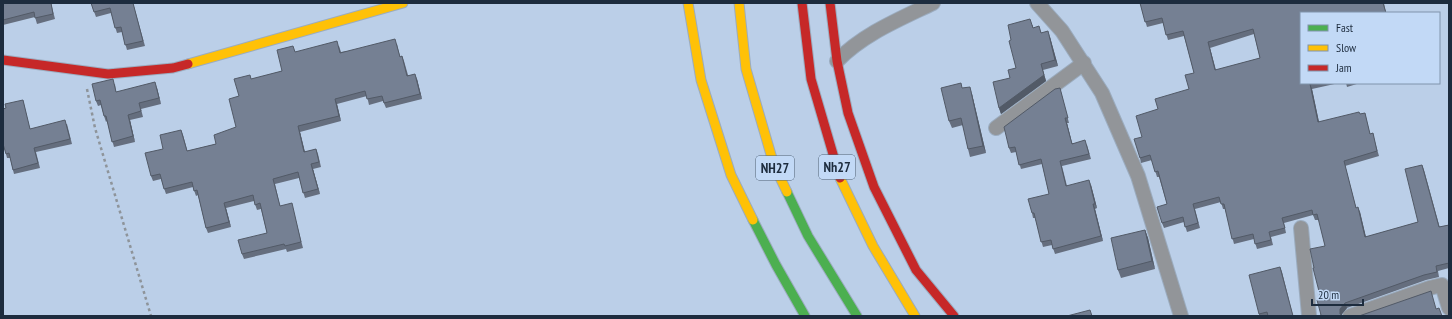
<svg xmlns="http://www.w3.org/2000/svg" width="1452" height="319" font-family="'PT Sans Narrow',sans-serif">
  <rect width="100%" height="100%" fill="#bbcfe8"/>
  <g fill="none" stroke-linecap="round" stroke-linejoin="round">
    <defs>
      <g id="street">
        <path d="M1037,3l25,28 40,62 36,83 43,140"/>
        <path d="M837,61c26,-27 63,-42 96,-58"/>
        <path d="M996,128l88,-65"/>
        <path d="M1301,228l8,87"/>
        <path d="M1350,316l79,-28 13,-3 7,23"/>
      </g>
      <g id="fast">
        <path d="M787,192l21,44 49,80"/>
        <path d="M753,220l23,45 29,51"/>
      </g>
      <g id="slow">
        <path d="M688,3l13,77 30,95 22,45"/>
        <path d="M739,3l7,66 28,96 13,27"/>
        <path d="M188,64l215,-61"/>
        <path d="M840,178l33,68 42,70"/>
      </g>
      <g id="jam">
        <path d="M802,3l9,76 29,99"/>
        <path d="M830,3l7,58 11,52 26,74 42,83 38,46"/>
        <path d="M3,60l105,14 65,-6 15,-4"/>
      </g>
    </defs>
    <!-- street casing -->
    <use href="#street" stroke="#9bacbf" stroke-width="16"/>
    <!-- fast casing -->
    <use href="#fast" stroke="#9bacbf" stroke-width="11"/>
    <!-- slow casing -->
    <use href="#slow" stroke="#9bacbf" stroke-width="11"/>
    <!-- jam casing -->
    <use href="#jam" stroke="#9bacbf" stroke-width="11"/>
    <!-- path -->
    <path stroke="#8e949a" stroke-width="2.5" stroke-dasharray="3 3" stroke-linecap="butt" d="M87,89l8,39 56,188"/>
    <!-- street -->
    <use href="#street" stroke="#929599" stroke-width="14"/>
    <!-- fast -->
    <use href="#fast" stroke="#4caf50" stroke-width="9"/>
    <!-- slow -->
    <use href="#slow" stroke="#ffc107" stroke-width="9"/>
    <!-- jam -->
    <use href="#jam" stroke="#c62828" stroke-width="9"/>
  </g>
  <!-- wall -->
  <g fill="#656e7e" fill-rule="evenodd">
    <path d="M3,3h48l4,16 -18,5 -2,-7 -32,8z"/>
    <path d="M91,3h42l12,43 -18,4 -5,-18 -5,1 -6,-20 -15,4z"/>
    <path d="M1140,3h244l2,10 -85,70h38l-27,6 7,33 46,-9 5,21 3,-1 1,5 5,18 -34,10 11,42 4,4 6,25 52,-15 4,-57 17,62 10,-2v43l-11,3 1,6 -13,3 -79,28 -5,6v1h-21v-16l-7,-31 11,-22 -6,-26h-4l-2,-5 -29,8 2,10 -15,4 2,8 -16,4 -3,-10 -20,5 -9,-35h-2l-2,-7 -26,7 5,19 -13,4 -3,-10 -20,6 -2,-5 5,-19 -8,-27h-2l-5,-17 -11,3 -1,-5 2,-21 16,-28 31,-20 5,-16 -10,-37 -16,4 -5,-17 -16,4zM1254,34l6,24 -44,12 -6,-22z"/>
    <path d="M1033,25v3l9,5 8,4 8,29 -15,4 3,11 -45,33 -2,-6 11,-30 6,-10 -5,-28z"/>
    <path d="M397,44l3,13 2,-1 2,5 4,14 9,4 5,20 -36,9 -3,-7 -14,4 -2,-9 -30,8 4,17 -41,11 5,20 11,-3 2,5 3,13 -8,2 7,25 -15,4 -6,-20 -24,6 5,22 13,3 10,39 -16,4 -1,-3 -42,10 -2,-5 25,-21 -6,-24 -4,1 -3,-9 -28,7 5,19 -23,6 -2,-5 -8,-33 -2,1 -3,-9 -27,7 -5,-15 -8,2 -2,-5 12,-27 18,-19 6,21 29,-7 20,-17 3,-31 13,-17 30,-8 13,-19 44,-6 2,6z"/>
    <path d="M1346,83h14l-13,4z"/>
    <path d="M115,84l1,8 41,-4 4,16 -20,5 2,8 -13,3 5,22 -21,5 -7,-26 -1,1 -2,-6 -3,-11 -3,1 -2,-5z"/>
    <path d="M963,88l9,6 14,59 -16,4 -2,-8 -5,-24 -11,3 -3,-7z"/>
    <path d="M1060,88l9,35h-2l5,20 15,2 4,14 -29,7 5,20 24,-1 6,23 -2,1 8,32 -48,13 -3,-9 -9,2 -8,-29h-2l-1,-5 17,-19 -7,-30 -21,5 -5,-17 -5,1 -2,-5z"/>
    <path d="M23,100l7,29 37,-5 5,20 -36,8 4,16 -26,6 -4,-16h-3l-1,-4v-46z"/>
    <path d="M1145,230l3,8 7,31 -34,9 -3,-8z"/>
    <path d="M1280,267l13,49h-34v-2z"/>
  </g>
  <!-- shaded-wall -->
  <g fill="#525a67">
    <path d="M1048,31l2,6 8,29 -3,-6z"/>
    <path d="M1208,42l2,6 7,28 -2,-6z"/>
    <path d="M1041,64l5,17 -45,33 -2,-6z"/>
    <path d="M415,74l2,5 5,20 -2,-5z"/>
    <path d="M155,82l2,6 4,16 -2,-6z"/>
    <path d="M1310,84l2,5 8,38 -2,-5z"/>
    <path d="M970,87l2,7 14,59 -3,-7z"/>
    <path d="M335,99l2,5 4,17 -2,-5z"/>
    <path d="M128,115l2,5 5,22 -2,-6z"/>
    <path d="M1065,118l2,5 6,25 -1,-4z"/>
    <path d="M298,126l2,6 6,25 -2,-5z"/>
    <path d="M181,130l2,5 6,22 -2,-6z"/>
    <path d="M1344,161l1,5 12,47 -1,-5z"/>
    <path d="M311,164l2,5 7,25 -2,-5z"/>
    <path d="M1422,165l2,5 17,62 -2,-5z"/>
    <path d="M1089,180l2,5 6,23 -2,-4z"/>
    <path d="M224,203l2,5 5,19 -2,-5z"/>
    <path d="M1093,204l2,5 8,32 -2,-5z"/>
    <path d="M1358,207l2,5 7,30 -2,-5z"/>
    <path d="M1145,230l3,8 7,31 -3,-8z"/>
    <path d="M1280,267l2,5 11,44z"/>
    <path d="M1345,303l2,5 -5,6v2l-2,-2v-5z"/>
  </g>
  <!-- building -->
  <g fill="#758093" stroke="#525a67" fill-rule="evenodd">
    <path d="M3,3h48l2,11 -18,4 -1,-6 -31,8z"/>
    <path d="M91,3h42l10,38 -18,4 -4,-18 -6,1 -5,-20 -16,4z"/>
    <path d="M1140,3h243l3,10h-85v70h15l-6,1 8,38 41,-10 1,2 5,-1 5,21 3,-1 4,18 -33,10 12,47 2,-1 7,30 53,-15 -13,-53 17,-4 17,62 10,-2v38l-13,3 1,6 -13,3 -79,28 -5,6v5l3,2h-25l3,-1 -4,-15 4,-1 -8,-31h1l-4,-19 15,-3 -8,-32 -4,1 -1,-5 -30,8 3,10 -16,4 2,8 -16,4 -2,-10 -21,5 -8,-35h-3l-2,-7 -26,7 5,19 -13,4 -2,-10 -21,6 -5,-16 10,-3 -9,-33 -3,1 -5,-17 -10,3 -6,-19 8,-2 -6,-21 22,-7 -3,-10 34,-10 -4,-14 9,-2 -11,-42 -17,4 -4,-17 -17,4zM1253,29l7,29 -45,12 -7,-28z"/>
    <path d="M1030,19l3,9 6,-2 2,7 7,-2 7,29 -14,4 3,11 -45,33 -6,-26 17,-4 -2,-8 8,-2 -7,-27 2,-1 -3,-15z"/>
    <path d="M395,39l5,18 2,-1 5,20 8,-2 5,20 -36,9 -2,-7 -15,3 -2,-8 -30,8 4,17 -41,10 6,26 12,-3 3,13 -8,2 7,25 -15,4 -5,-21 -25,7 7,27 12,-3 9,39 -16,4 -1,-2 -42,10 -4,-14 29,-7 -7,-30 -5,2 -2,-10 -29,8 5,19 -23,6 -9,-38 -3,1 -2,-9 -28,7 -4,-15 -9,2 -6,-23 18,-4 -3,-14 21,-5 6,21 29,-7 -2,-9 22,-8 -7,-28 10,-3 -5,-17 16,-4 1,4 31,-8 -5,-21 16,-4 2,6 42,-11 3,12z"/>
    <path d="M113,79l3,13 39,-10 4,16 -20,5 2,8 -13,4 5,21 -21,6 -6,-26h-2l-4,-16 -4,1 -4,-17z"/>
    <path d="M961,83l1,5 8,-1 13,59 -15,3 -7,-31 -12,3 -8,-33z"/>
    <path d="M1060,88l8,30h-3l7,26 13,-4 4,14 -29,7 6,25 23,-6 6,24h-2l8,32 -48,13 -2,-9 -10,2 -7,-29h-2l-4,-14 21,-5 -8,-35 -22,6 -4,-18 -6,1 -5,-21 51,-38z"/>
    <path d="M23,100l7,29 35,-9 5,19 -36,9 4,15 -25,7 -4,-17 -3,1 -3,-10v-35l3,-1 -1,-4z"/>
    <path d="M1145,230l7,31 -34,9 -7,-32z"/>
    <path d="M1280,267l13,49h-25l-1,-4 -8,2 -10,-39z"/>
    <path d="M1431,291l5,18 3,-1 3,8h-83z"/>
    <path d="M1090,310l2,6h-25z"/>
  </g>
  <g text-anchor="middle" stroke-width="4" stroke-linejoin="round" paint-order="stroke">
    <!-- shield labels -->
    <g fill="#c2d9f6" stroke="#4e6075" stroke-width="1">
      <rect x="819" y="155" width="36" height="24" rx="3"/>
      <rect x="756" y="156" width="38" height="24" rx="3"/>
    </g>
    <g font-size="14" font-weight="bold" fill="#1d2c3e">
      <text x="837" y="172">Nh27</text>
      <text x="775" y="173">NH27</text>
    </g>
  </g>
  <!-- border -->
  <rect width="1452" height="319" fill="none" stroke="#1d2c3e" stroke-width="8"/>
  <!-- legend -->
  <rect x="1300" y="12" width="140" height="72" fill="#c2d9f6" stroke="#8094ac"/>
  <rect x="1308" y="25" width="20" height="6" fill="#4caf50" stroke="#8094ac"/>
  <text x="1336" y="32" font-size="12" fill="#1d2c3e">Fast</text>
  <rect x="1308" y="45" width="20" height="6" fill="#ffc107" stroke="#8094ac"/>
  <text x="1336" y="52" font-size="12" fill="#1d2c3e">Slow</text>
  <rect x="1308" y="65" width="20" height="6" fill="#c62828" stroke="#8094ac"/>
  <text x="1336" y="72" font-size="12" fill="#1d2c3e">Jam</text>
  <!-- scale -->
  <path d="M1312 299v6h51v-6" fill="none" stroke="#1d2c3e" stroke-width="2"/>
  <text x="1318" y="299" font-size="12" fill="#1d2c3e" stroke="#c2d9f6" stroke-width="3" paint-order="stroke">20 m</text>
</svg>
